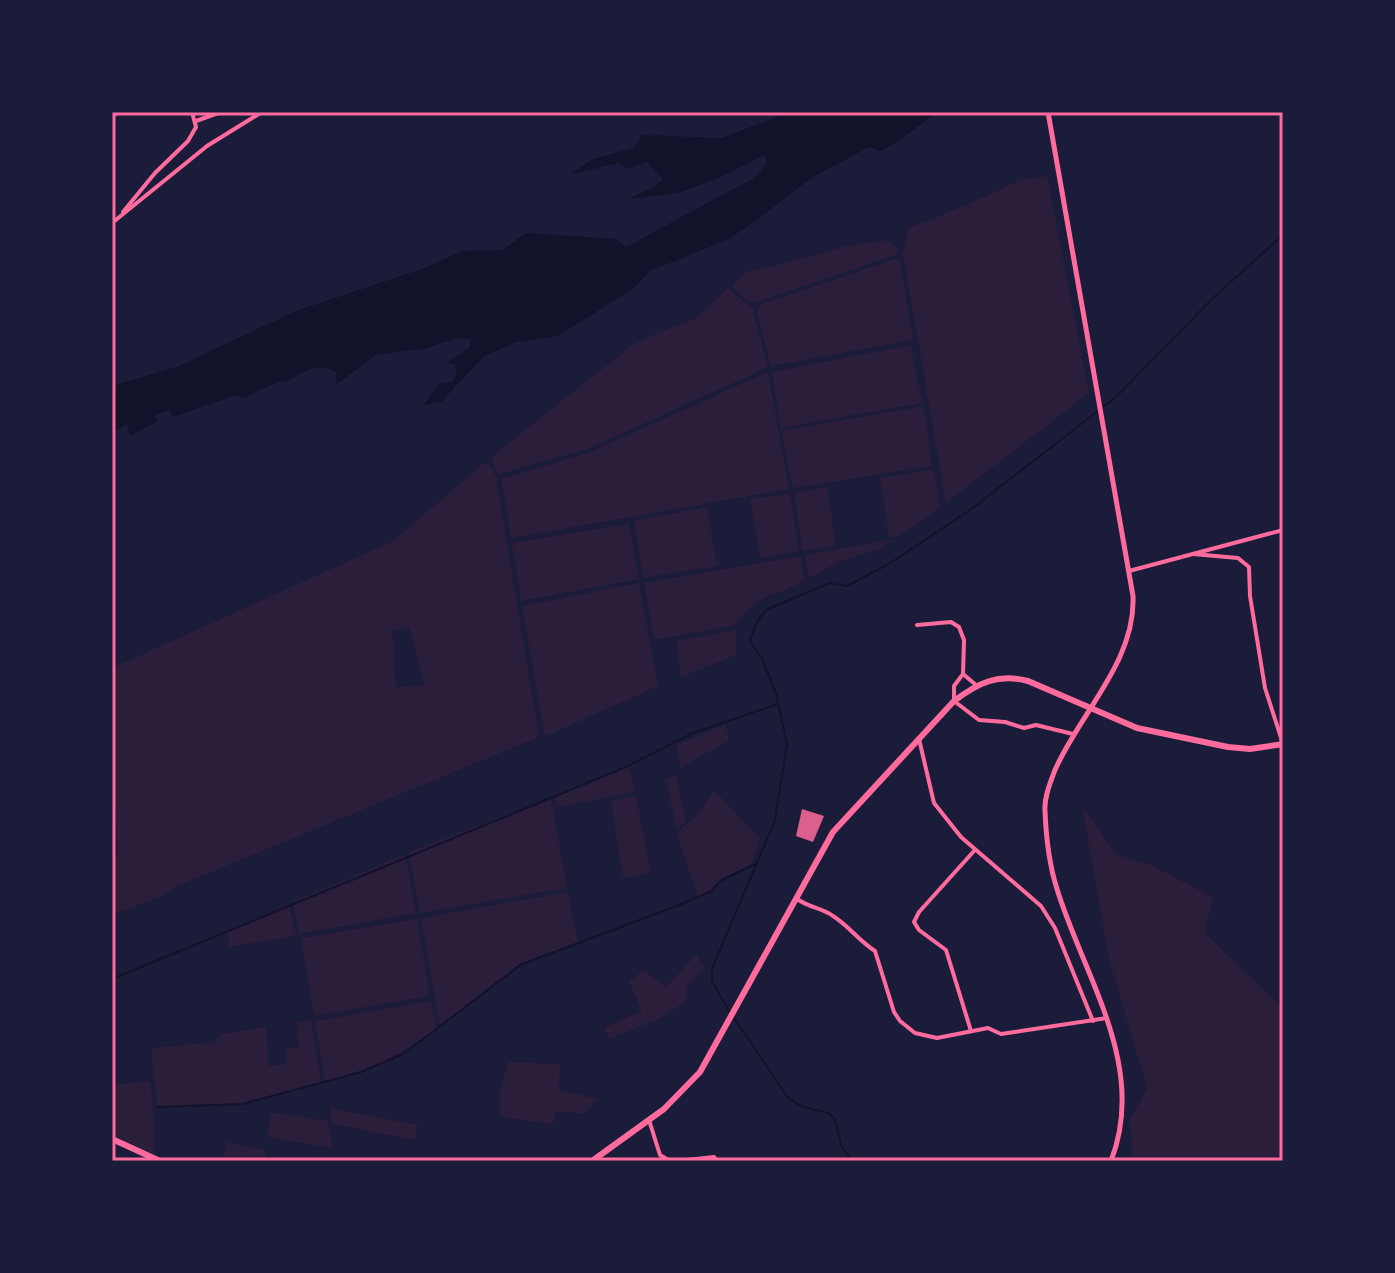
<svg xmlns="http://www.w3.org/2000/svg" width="1395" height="1273" font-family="Jost,sans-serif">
  <rect width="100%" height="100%" fill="#1b1b3a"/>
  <!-- green -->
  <g fill="#2a1e3b" fill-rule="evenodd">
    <path d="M1047,176l42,217 -143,110 -43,-249 6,-26 62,-25 49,-23z"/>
    <path d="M887,240l11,9 -3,6 -142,48 -7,-2 -14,-15 16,-15 19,-3 76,-21z"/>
    <path d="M895,259l5,2 13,79 -142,26 -14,-53 3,-8z"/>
    <path d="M728,288l24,20 16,59 -180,82 -89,25 -8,-17 139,-110 13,-8 53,-21z"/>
    <path d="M911,345l11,58 -142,25 -8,-56z"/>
    <path d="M768,372l21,117 -278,49 -10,-59 87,-26z"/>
    <path d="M918,407h6l8,59 -139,22 -12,-57z"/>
    <path d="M484,463l6,2 6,12 43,260 -364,150 -10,8 -53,20v-60l6,-2 -6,-93v-92l281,-127zM409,626l15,59 -28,2 -4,-56z"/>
    <path d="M931,470l3,1 6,37 -41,28 -10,1 -9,-59z"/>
    <path d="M827,487l9,58 -33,6 -9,-58z"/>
    <path d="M790,494l9,57 -39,7 -10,-59z"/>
    <path d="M707,507l10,59 -74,12 -9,-57z"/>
    <path d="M629,524l10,55 -118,22 -9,-58z"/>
    <path d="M881,541h11l-12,8 -42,13 -29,16 -4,-23z"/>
    <path d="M801,556l3,25c-27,16 -51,13 -68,44l-82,15 -10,-57z"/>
    <path d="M639,583l19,103 -112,50 -2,-3 -22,-127z"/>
    <path d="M736,630v25l-55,22 -5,-36z"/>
    <path d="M726,724l3,17 -49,27 -4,-23z"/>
    <path d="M629,765l6,27 -78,15 -2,-11z"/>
    <path d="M676,775l10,47 -10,7 -10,-49z"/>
    <path d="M714,790l46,48 -9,27 -29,14 -11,12 -13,5 -22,-63 22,-19z"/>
    <path d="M636,796l15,77 -28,5 -12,-77z"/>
    <path d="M551,798l16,90 -147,25 -11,-61z"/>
    <path d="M1082,806l34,48 37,12 61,32 -10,34 79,76v153h-150l-3,-40 17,-33 -38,-129z"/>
    <path d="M405,854l11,59 -117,21 -6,-32z"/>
    <path d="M568,892l10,51 -59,22 -79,61 -19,-108z"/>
    <path d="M289,904l7,32 -67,11 -1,-17z"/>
    <path d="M417,919l13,77 -116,20 -13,-78z"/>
    <path d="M696,955l9,13 -18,18 -2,16 -24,16 -52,21 -5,-11 38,-17 -13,-29 14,-12 23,17z"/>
    <path d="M431,1001l5,27c-39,30 -64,41 -111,53l-10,-60z"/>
    <path d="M311,1020l10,62 -79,21 -70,5 -15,-3 -6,-57 65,-6 5,-8 45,-7 3,39 18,-2 -1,-16 13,-1 -2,-25z"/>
    <path d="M508,1062l52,2 -1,26 39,9 -14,15 -28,-3 -3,13 -53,-7 -1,-21z"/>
    <path d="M151,1081l4,74 -43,-18v-52z"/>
    <path d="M330,1108l88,17 -3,15 -83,-16z"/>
    <path d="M271,1112l57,9 5,27 -66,-11z"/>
    <path d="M227,1142l39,8 -1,11h-43z"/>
  </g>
  <!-- water -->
  <path fill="#12122b" d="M789,112h148l-37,28 -20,11 -11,-4 -58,31 -54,42 -30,20 -77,31 -16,17 -76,48 -42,6 -32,14 -43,46 -17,3 15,-21 13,-2 5,-11 -2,-7 -7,-2 22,-15v-8l-14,-1 -29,10 -52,7 -39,30v-13c-20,-10 -33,0 -49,10l-7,-1 -37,17 -7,-3 -63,22 -3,-7 -16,5 4,6 -28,15 -3,-12 -15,9v-47l67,-20 117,-55 126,-42 41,-18 39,-1 24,-17 90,6 10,8 126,-68 14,-14v-11l-47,24 -41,15 -50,6 26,-12 9,-8 -16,-17 -19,7 -9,-6 -48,11 22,-15 41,-11 8,-13 80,3z"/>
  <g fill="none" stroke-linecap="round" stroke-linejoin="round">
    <!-- stream -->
    <g stroke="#12122b" stroke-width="2">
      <path d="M112,979l514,-212 67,-34 85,-29"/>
      <path d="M730,1013l-18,-32v-12l63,-149 12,-76 -11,-51 -14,-34 -12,-18c4,-14 7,-23 18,-32l62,-26 17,3 45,-24 78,-52 146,-113 98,-100 69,-62"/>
      <path d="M734,1018l54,80 13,8 27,7 7,6 6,26 10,16"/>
      <path d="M157,1107l86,-3 118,-32 44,-19 115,-88 162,-61 29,-13 11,-11 35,-17"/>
    </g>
  </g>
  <!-- building -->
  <path fill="#dd5f8e" d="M802,809l22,7 -11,26 -17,-6z"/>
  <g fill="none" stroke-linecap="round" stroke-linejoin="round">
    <!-- minor -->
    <g stroke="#ff6b9d" stroke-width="4">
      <path d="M196,121l25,-9"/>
      <path d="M123,212l32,-39 33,-32 8,-14 -4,-15"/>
      <path d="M112,223l95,-77 55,-34"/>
      <path d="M1193,554l45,4 11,9 1,29 15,92 18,56"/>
      <path d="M1129,571l154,-41"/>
      <path d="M917,625l34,-3 8,5 5,13 -1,34 13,11"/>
      <path d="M963,674l-9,12v15l25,19 26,2 19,6 12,-3 37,9"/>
      <path d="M919,739l15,64 27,34 80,69 14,22 38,93"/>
      <path d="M797,899c13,9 25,9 36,17 16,10 26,25 42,35l19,61 6,9 15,12 22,5 51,-10 13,6 106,-16"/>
      <path d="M971,1031l-25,-81 -27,-20 -5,-8 5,-10 55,-61"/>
      <path d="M649,1120l11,35 10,6"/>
      <path d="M678,1161l36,-4 3,4"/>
    </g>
    <!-- tertiary -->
    <g stroke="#ff6b9d" stroke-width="5">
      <path d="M1048,112l85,484c3,65 -53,117 -78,174 -5,13 -11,28 -10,41 1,26 4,53 12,78 27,88 91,177 54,272"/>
      <path d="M112,115l7,-3"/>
    </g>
    <!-- primary -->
    <g stroke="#ff6b9d" stroke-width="6">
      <path d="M112,1139l48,22"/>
      <path d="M592,1161l72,-52 36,-37 133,-240 121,-131c24,-18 44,-28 74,-20l109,47 91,19 22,2 33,-5"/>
    </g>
  </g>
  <!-- border -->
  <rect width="1395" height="1273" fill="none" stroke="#1b1b3a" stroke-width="228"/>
  <rect x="114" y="114" width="1167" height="1045" fill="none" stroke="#ff6b9d" stroke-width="3"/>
</svg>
